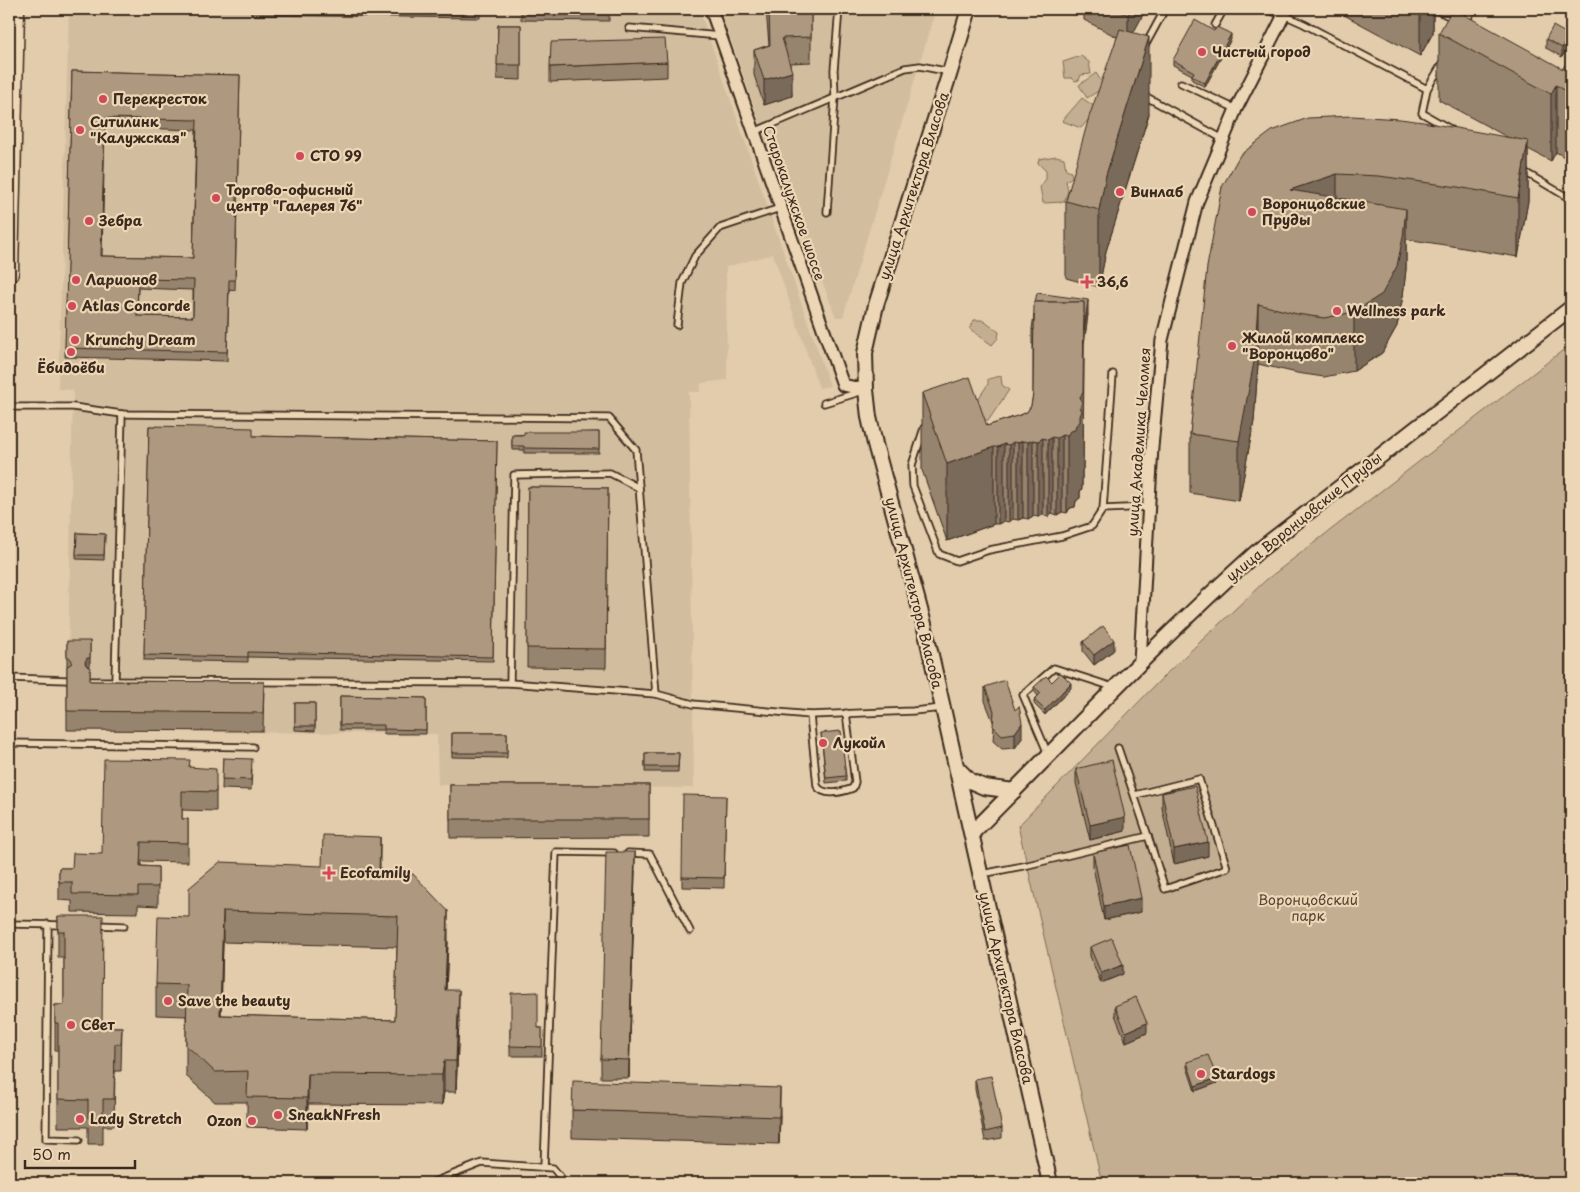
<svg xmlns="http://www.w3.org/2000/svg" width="1580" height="1192" font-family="'Playpen Sans',sans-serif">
  <rect width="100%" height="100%" fill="#e2ccac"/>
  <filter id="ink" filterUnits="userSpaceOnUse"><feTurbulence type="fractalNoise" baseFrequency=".02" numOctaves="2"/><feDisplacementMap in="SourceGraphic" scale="10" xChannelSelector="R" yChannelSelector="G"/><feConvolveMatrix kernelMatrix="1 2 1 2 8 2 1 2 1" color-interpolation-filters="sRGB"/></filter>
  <g filter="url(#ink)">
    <!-- built -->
    <g fill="#d2bd9f">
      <path d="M69,9h630l131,377 -11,2 -46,-134 -47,13 1,113 -26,3 -1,9h-11l5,396 -256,-3 -1,-51 -370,-4 6,-340 -15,-1z"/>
      <path d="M720,9h216l-93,308h-7l-74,-189z"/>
    </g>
    <!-- green -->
    <g fill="#c3ae91" stroke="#7f6c58">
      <path d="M1081,56l8,6 2,12 -10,1 -2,5 -4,1 -3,-3h-7l-2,-16z"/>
      <path d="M1096,73l9,14 -18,11 -8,-13z"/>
      <path d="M1082,98l16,11 -17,19 -19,-7z"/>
      <path d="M1056,156l8,2 2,12 5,2 1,5 -6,4 2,10 -4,11 -21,1 -3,-16 6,-8v-8l-8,-8 1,-4z"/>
      <path d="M974,320h8l17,12 -1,6 -6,7 -22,-16z"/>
      <path d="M1571,344v839h-469l-84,-357 148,-152 100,-94z"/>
      <path d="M1001,376l1,9 7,5 -21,31 -17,-11 17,-26v-5z"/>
    </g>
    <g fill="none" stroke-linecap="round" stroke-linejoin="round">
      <defs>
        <g id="service">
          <path d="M1264,9l20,6 20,9 123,65"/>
          <path d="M1434,9l19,9"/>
          <path d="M1465,23l8,-14"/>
          <path d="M1215,25l9,-16"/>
          <path d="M629,28l91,8"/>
          <path d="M1146,44l19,-35"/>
          <path d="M1442,64l-15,25 -5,24 28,16"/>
          <path d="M1181,83l55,26"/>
          <path d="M1143,95l80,44"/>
          <path d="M754,132l151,-64 15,-2 30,6"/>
          <path d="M1523,171l44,26h4"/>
          <path d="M827,212l8,-115 -1,-27 5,-61"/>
          <path d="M677,325l5,-42 13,-27 25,-28 60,-20"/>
          <path d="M824,403l39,-12"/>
          <path d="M9,407h64l49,7 487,4 27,32 20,244"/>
          <path d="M924,428l-12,37 1,21 26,68 18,7 32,-11 73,-14 30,-10 11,-17 46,-2"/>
          <path d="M1103,509l10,-135"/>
          <path d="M9,678l58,2"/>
          <path d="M90,681l420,2 146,11 37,10 117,11 103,-4 30,-3"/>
          <path d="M115,681l7,-267"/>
          <path d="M510,683l4,-208 96,-2 29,15"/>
          <path d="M810,715l7,71c7,11 26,6 36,2l2,-6 -9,-69"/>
          <path d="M9,743l244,4"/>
          <path d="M1048,754l-25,-59 31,-27 59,19"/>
          <path d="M1135,795l64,-16 28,89 -62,21 -17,-53"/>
          <path d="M628,853l22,1 40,77"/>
          <path d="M982,874l46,-9 120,-29 -30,-88"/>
          <path d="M9,924l55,1"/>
          <path d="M48,924l-2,215 33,1"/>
          <path d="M96,925l28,1"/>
          <path d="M544,1167l12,-315 58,1"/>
          <path d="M431,1183l51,-20 71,5 12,15"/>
        </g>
        <g id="minor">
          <path d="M711,9l132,376 23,5"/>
          <path d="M1140,662l12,-215 10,-107 35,-138 39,-93 51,-100"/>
        </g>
        <g id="tertiary">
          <path d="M969,9l-19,63 -74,233 -11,48 1,37 3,27 6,27 49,180 126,559"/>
          <path d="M957,768l13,13 14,6 30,4"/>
          <path d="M972,833c95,-95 186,-193 286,-282l313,-243"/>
        </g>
        <path id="primary" d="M9,273l6,-264"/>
      </defs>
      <!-- service casing -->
      <use href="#service" stroke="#3b2a1e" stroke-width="9"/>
      <!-- minor casing -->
      <use href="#minor" stroke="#3b2a1e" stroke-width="15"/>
      <!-- tertiary casing -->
      <use href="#tertiary" stroke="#3b2a1e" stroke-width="18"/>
      <!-- primary casing -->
      <use href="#primary" stroke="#3b2a1e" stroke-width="21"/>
      <!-- service -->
      <use href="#service" stroke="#edd6b5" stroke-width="5.5"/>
      <!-- minor -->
      <use href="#minor" stroke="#edd6b5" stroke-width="11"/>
      <!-- tertiary -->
      <use href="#tertiary" stroke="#edd6b5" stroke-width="14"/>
      <!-- primary -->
      <use href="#primary" stroke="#edd6b5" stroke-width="18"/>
    </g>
    <!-- wall -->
    <g fill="#96846e" stroke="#3b2a1e" fill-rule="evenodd">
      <path d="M251,9h229v9l-229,-3z"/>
      <path d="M521,9h88v12l-88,-1z"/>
      <path d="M766,9h45v53l-21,1 2,33 -28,9 -10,-30v-25l15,-5z"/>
      <path d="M1084,9h62l-13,24 16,81 -43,137 -7,36 -33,-9v-77l51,-164 -33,-17z"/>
      <path d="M1333,9h100v24l-13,23z"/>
      <path d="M1552,9h19v11z"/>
      <path d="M498,25h23v55l-24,-1z"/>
      <path d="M1214,31l17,8 -26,48 -13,-7v-5l-19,-10v-5z"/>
      <path d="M1439,33l124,36 8,-15v107l-15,-9 -5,9 -23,-12v52l-10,56 -60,-10 -52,-8v30l-3,27 -6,30 -15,27 -28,18 -30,6 -27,-4 -39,-9 -4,57 -15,80 -49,-8v-59l32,-247 285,-50 -68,-37z"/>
      <path d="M1546,39l23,6 -7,12 -16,-9z"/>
      <path d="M667,62v15l-117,5v-15z"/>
      <path d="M72,71l168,4 -5,215 -6,-1 -2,72 -162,-4zM105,127l91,3 -3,128 -91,-2zM138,288l55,2v27l-56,-1z"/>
      <path d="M1088,314l-4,30 -1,125 -1,1v18l-2,4v6l-4,3 -1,6 -5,1 -3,5 -5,-1 -5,3 -5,-2 -4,4 -5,-2 -5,2 -5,-1 -5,3 -5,-1 -5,2 -5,-1 -4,3 -5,-1 -6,3h-4l-47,17 -25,-71v-77l65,33 36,-12 4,-2 4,-6 2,-12v-50h-1v-15z"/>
      <path d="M149,426l104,10 244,5 -4,220 -245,-4v5l-104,-2z"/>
      <path d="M599,432v21h-75v-3h-12v-15z"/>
      <path d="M528,487l80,1 -2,180 -79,-1z"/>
      <path d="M77,533l28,1 -1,26 -28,-1z"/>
      <path d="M67,641l23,40 174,1 -1,49 -196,-1z"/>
      <path d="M1083,642l31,8 -20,15 -11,-14z"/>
      <path d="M1052,682l19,6 -26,27 -11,-11v-4l4,-4 -4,-5v-4z"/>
      <path d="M985,687l37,51 -7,10 -13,1 -9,-8 1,-17 -9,-23z"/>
      <path d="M340,696l86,2v36h-42v-4h-44z"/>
      <path d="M295,703h20v28l-20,-1z"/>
      <path d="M452,733h55v25l-55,-1z"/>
      <path d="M821,733l25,43v5l-20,2z"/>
      <path d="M645,753h34l-1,19h-33z"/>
      <path d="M223,758l29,11 -1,21 -29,-1z"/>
      <path d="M190,767l26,20v24l-34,-1v9h6v43l-47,-1v5l17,1v39l-20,-1v8l-66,-1v-11l-13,-1v-32h13l30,-14z"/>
      <path d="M1076,769l49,62 -35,9 -14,-57z"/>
      <path d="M450,785h199v52l-199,1z"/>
      <path d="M1162,793l46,63 -34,8 -12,-56z"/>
      <path d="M726,796l-2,92 -42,-1v-10z"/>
      <path d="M1093,853l48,59 -37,8 -11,-53z"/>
      <path d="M635,871l-6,207h-28v-19z"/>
      <path d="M380,873l68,69 -2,48 13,31 -3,71h-12l-2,13 -134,-1 -1,25 -60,-2v-25h-32l-29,-26v-60l-30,-1v-31l33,-67zM223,942l174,5 -2,73 -174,-5z"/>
      <path d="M58,916l44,111h20l-1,44h-6l-1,55h-11v18h-15v-17h-30v-77h-3v-45h9v-47h-6z"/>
      <path d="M1090,947l33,27 -22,9 -11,-27z"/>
      <path d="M1115,1006l32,27 -21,9 -11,-27z"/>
      <rect x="510" y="1028" width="32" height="28"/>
      <path d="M1187,1062l30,21 -22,8 -8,-24z"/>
      <path d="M975,1079l27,49v10l-17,3 -10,-52z"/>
      <path d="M572,1110l208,5 -1,29 -207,-6z"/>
    </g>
    <!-- shaded-wall -->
    <g fill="#7a6b5a" stroke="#3b2a1e">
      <path d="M1131,9h15l-18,34v-28z"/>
      <path d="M1420,9h13v24l-13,23z"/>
      <path d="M1231,34v5l-26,48v-4z"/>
      <path d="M1569,35v10l-7,12v-9z"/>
      <path d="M1149,37v77l-43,137 -7,36v-77l7,-35z"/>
      <path d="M792,72v24l-28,9v-25z"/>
      <path d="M1556,85v67l-5,9v-67z"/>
      <path d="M1528,141v60l-10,56v-59z"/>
      <path d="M1337,174v59l-47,-43z"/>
      <path d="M1406,209v60l-3,27 -6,30 -15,27 -28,18v-59z"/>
      <path d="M1088,300v14l-4,30 -1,125 -1,1v18l-2,4v6l-4,3 -1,6 -5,1 -3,5v-77l13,-39 3,-61z"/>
      <path d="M1258,304v60l-4,57 -15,80v-60z"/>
      <path d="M1062,435v77l-5,3v-77z"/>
      <path d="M1052,437v76l-4,4v-77z"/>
      <path d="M1043,438v77l-5,2v-76z"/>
      <path d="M1033,440v76l-5,3v-77z"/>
      <path d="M1023,441v77l-5,2v-77z"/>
      <path d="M1013,442v77l-4,3v-77z"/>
      <path d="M1004,444v77l-6,3v-77z"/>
      <path d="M994,447v77l-47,17v-77z"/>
      <path d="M1114,640v10l-20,15v-10z"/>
      <path d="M90,641v59l-5,-38z"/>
      <path d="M1071,683v5l-26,27v-5z"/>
      <path d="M1022,723v15l-7,10v-15z"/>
      <path d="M1125,817v14l-35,9v-15z"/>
      <path d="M380,837v31l-1,35v-30z"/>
      <path d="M1208,842v14l-34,8v-15z"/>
      <path d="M635,852v19l-6,207v-18z"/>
      <path d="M1141,898v14l-37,8v-14z"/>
      <path d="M223,911v31l-3,104v-31z"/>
      <path d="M448,911v31l-3,78v-30z"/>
      <path d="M1123,965v9l-22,9v-10z"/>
      <path d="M459,990v31l-3,71v-31z"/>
      <path d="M1147,1023v10l-21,9v-10z"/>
      <path d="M444,1061v31l-2,13v-30z"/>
      <path d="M308,1074v30l-1,25v-31z"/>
      <path d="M1217,1078v5l-22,8v-5z"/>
      <path d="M780,1088v27l-1,29v-27z"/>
    </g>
    <!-- building -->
    <g fill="#ae9980" stroke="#3b2a1e" fill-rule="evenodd">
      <path d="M769,9h42v28l-29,1 10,34 -28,8 -10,-30 16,-5z"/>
      <path d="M1115,9h16l-3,6z"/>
      <path d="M1452,9h2l109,60 8,-15v40l-15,-9 -5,9 -112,-61z"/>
      <path d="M1195,20l19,11 3,-4 14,7 -26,49 -13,-7 2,-4 -21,-12z"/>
      <path d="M498,25h23v40h-24z"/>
      <path d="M1553,26l16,9 -7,13 -16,-9z"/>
      <path d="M1120,29l29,8 -43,138 -7,35 -33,-9 23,-84z"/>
      <path d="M665,39l2,23 -117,5 1,-25z"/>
      <path d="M72,71l168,4 -5,205h-6l-2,72 -162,-4zM105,118l92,2 -4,138 -92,-2zM138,279l56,1 -1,37 -56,-1z"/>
      <path d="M1352,116l48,3 23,3 105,19 -10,57 -60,-11 -79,-11 -42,-2 -47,16 116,19 -3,28 -6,29 -15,28 -28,18 -30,6 -27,-4 -39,-10 -4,58 -15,79 -49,-7 17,-167 15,-80 18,-32 32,-24 36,-13z"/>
      <path d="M1037,293l51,7 -4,30v-28h-49z"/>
      <path d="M1034,302h50l-1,90 -3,5 2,5 -2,5 2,4 -2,5v6l-4,3 -1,5 -5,1 -3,5 -5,-1 -5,3 -5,-1 -4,3 -5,-2 -5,3 -5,-1 -5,2 -5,-1 -5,2 -5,-1 -4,3 -5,-1 -6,3h-4l-47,17 -25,-71 48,-16 17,49 36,-12 4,-2 4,-6 2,-12z"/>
      <path d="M1034,315v15l-2,-1z"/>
      <path d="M149,426l104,2v8l244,5 -4,216 -245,-5v5l-104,-2z"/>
      <path d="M524,432h75v17l-75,-1v-2h-12v-11h12z"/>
      <path d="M528,487l80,1 -2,161 -79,-1z"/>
      <path d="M77,533l28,1 -1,21h-28z"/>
      <path d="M1103,626l11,14 -20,15 -11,-13z"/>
      <path d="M67,641h23v17h-3l-2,4 1,3 4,2v14l174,1 -1,31 -196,-2v-45l4,-2 1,-3 -2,-3 -3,-2z"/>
      <path d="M1061,673l10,10 -26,27 -11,-10 7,-7 -7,-6 12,-11 6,6z"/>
      <path d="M1005,680l10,30 4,-4 3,17 -7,10 -13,2 -9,-9 1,-15 -9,-24z"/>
      <path d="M340,696l86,2v32l-42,-1v-4h-44z"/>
      <rect x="295" y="703" width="20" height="23"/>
      <path d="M841,731l5,45 -20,2 -5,-45z"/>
      <rect x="452" y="733" width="55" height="20"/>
      <path d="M645,753h34l-1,14h-33z"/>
      <path d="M223,758l29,1 -1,21 -29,-1z"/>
      <path d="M104,759l86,1 -1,7 27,2v23l-34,-1v28h6v24l-47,-1 -1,24 18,1v20h-20v8l-66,-1v-12h-13v-14h13l1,-15 29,1z"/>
      <path d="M1112,760l13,57 -35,8 -14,-56z"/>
      <rect x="450" y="785" width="199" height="34"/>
      <path d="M1195,786l13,56 -34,7 -12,-56z"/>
      <path d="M683,795l43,1 -2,82 -42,-1z"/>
      <path d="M323,835l57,2 -1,36 34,1 35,37 -3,79h14l-3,71h-12l-2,14 -134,-1 -1,24 -60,-1 1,-26 -33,1 -29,-27 1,-60 -31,-1 2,-68 31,1v-29l31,-26 102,4zM223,911l175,5 -3,104 -175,-5z"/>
      <path d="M1130,845l11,53 -37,8 -11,-53z"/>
      <path d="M606,852h29l-6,208 -28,-1z"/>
      <path d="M58,916h45l-1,111h20l-1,17h-6l-1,55h-11v18h-15v-17l-30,-1v-76h-3v-18h9v-74h-6z"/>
      <path d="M1112,938l11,27 -22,8 -11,-26z"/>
      <path d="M538,992v36h4v19l-32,-1v-18h1v-35z"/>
      <path d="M1136,997l11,26 -21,9 -11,-26z"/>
      <path d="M1208,1055l9,23 -22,8 -8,-24z"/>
      <path d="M991,1076l11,52 -17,4 -10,-53z"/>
      <path d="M573,1081l207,7 -1,29 -207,-7z"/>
    </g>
  </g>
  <!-- markers -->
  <g fill="#d1495b" stroke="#edd6b5" stroke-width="2">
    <circle cx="1202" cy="52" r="5"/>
    <circle cx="103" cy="99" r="5"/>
    <circle cx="80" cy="130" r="5"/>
    <circle cx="300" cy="156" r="5"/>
    <circle cx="1120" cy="192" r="5"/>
    <circle cx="216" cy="198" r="5"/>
    <circle cx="1252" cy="212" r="5"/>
    <circle cx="89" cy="221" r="5"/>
    <circle cx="76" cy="280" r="5"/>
    <path d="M1084.5 274.5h5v5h5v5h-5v5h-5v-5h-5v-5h5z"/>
    <circle cx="72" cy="306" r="5"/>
    <circle cx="1337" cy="311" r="5"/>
    <circle cx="75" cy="340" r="5"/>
    <circle cx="1232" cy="346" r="5"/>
    <circle cx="71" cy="352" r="5"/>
    <circle cx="823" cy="743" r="5"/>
    <path d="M326.5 865.5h5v5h5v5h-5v5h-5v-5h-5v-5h5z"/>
    <circle cx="168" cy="1001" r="5"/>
    <circle cx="71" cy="1025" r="5"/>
    <circle cx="1201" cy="1074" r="5"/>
    <circle cx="278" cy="1115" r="5"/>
    <circle cx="80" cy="1119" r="5"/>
    <circle cx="252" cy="1121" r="5"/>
  </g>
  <g text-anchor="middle" stroke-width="4.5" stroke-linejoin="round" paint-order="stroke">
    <!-- poi labels -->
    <g font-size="14" font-weight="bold" fill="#3b2a1e" stroke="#edd6b5" text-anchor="start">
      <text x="1212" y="57">Чистый город</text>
      <text x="113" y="104">Перекресток</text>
      <text x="90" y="127">Ситилинк<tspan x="90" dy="16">"Калужская"</tspan></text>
      <text x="310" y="161">СТО 99</text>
      <text x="226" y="195">Торгово-офисный<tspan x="226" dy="16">центр "Галерея 76"</tspan></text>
      <text x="1130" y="197">Винлаб</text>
      <text x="1262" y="209">Воронцовские<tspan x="1262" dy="16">Пруды</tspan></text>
      <text x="99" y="226">Зебра</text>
      <text x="86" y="285">Ларионов</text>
      <text x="1097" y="287">36,6</text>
      <text x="82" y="311">Atlas Concorde</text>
      <text x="1347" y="316">Wellness park</text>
      <text x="1242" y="343">Жилой комплекс<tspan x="1242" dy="16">"Воронцово"</tspan></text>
      <text x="85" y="345">Krunchy Dream</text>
      <text x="71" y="373" text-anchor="middle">Ёбидоёби</text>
      <text x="833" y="748">Лукойл</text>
      <text x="340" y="878">Ecofamily</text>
      <text x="178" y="1006">Save the beauty</text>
      <text x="81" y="1030">Свет</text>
      <text x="1211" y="1079">Stardogs</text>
      <text x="288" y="1120">SneakNFresh</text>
      <text x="90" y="1124">Lady Stretch</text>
      <text x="242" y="1126" text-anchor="end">Ozon</text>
    </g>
    <!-- street labels -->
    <g font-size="14" fill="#3b2a1e" stroke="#edd6b5">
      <text transform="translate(914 186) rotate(-72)" y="5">улица Архитектора Власова</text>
      <text transform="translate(794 203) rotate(71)" y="5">Старокалужское шоссе</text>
      <text transform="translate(1139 442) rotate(-86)" y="5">улица Академика Челомея</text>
      <text transform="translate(1304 517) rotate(-39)" y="5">улица Воронцовские Пруды</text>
      <text transform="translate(914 593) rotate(76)" y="5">улица Архитектора Власова</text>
      <text transform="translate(1006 988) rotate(77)" y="5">улица Архитектора Власова</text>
    </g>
    <!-- park labels -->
    <g font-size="14" fill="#564435" stroke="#edd6b5">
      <text x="1308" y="905">Воронцовский<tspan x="1308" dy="16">парк</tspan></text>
    </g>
  </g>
  <!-- margin -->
  <rect width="1580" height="1192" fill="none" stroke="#edd6b5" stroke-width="30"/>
  <rect x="15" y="15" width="1550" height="1162" fill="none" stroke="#3b2a1e" stroke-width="2" filter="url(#ink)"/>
  <!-- scale -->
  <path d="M25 1160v8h110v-8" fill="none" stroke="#3b2a1e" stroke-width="2.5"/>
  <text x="32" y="1160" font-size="15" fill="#3b2a1e" stroke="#edd6b5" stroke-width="4" paint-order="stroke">50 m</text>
</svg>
